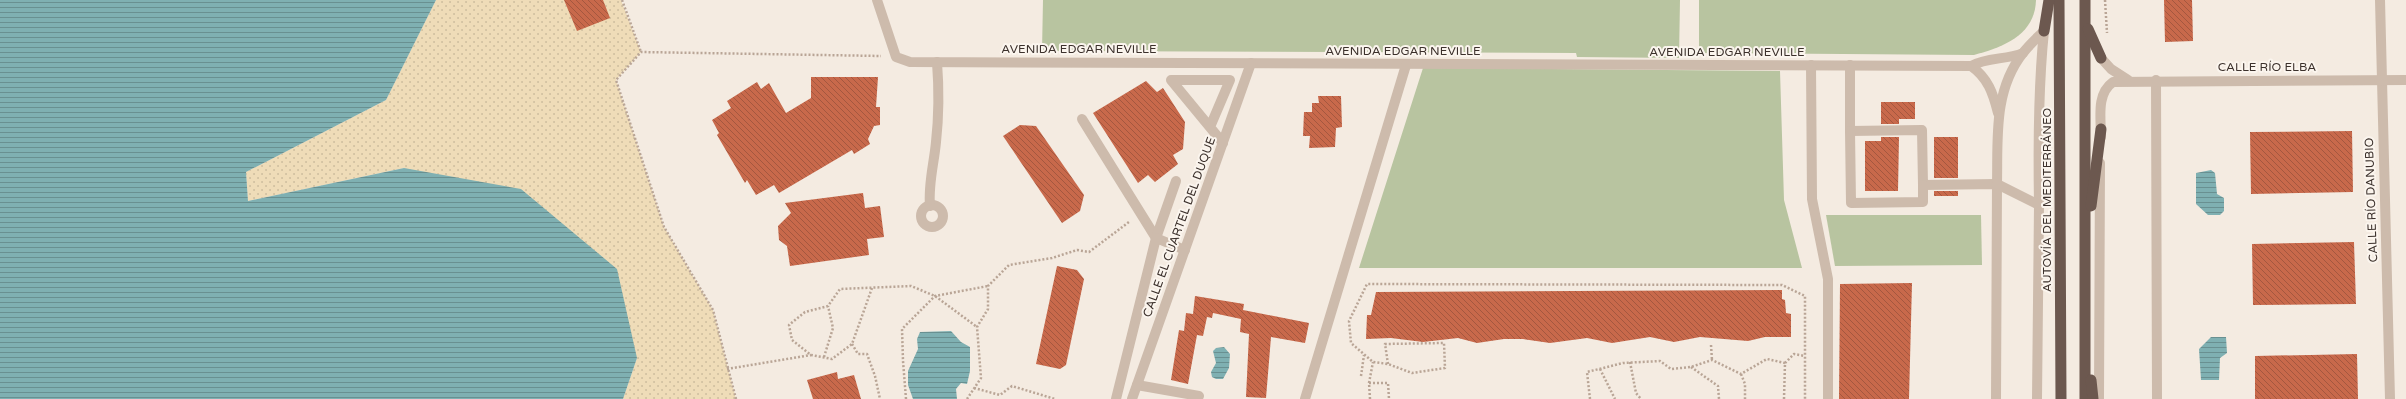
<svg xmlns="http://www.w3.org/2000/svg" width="2406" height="399" font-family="'Varela Round',sans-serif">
  <defs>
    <pattern id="sand-dots" width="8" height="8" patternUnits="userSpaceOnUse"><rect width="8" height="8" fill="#efdcb8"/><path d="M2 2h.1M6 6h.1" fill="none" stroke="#cebd9e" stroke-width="1.8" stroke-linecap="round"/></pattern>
    <pattern id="water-rules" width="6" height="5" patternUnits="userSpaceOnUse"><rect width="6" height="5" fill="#7fb0b2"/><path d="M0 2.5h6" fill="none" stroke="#699091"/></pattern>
    <pattern id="building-back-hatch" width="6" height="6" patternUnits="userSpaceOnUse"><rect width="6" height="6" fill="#c8694b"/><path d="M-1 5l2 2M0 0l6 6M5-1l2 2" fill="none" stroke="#a4573f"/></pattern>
  </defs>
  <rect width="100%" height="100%" fill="#f4ebe1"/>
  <!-- green -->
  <g fill="#b8c4a0">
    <path d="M1043,0h637l-1,58 -102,-1 -1,-4 -534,-2z"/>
    <path d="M1699,0h337c-1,35 -32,47 -62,55l-275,-2z"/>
    <path d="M1423,68l357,3 4,129 18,68h-443z"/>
    <path d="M1826,215h155l1,50 -147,1z"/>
  </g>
  <!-- sand -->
  <path fill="url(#sand-dots)" d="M436,0h185l20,52 -25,28 48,147 49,83 23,89h-113l14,-41 -233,-190 -156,33 -2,-29 140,-72z"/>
  <!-- water -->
  <g fill="url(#water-rules)">
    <path d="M0,0h436l-50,100 -140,72 2,29 156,-33 117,21 96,80 20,89 -14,41h-623z"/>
    <path d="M2211,170l4,3 2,21 7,4v13l-4,4h-12l-12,-11v-31z"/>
    <path d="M951,331l10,11 9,5v24l-3,13 -6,-1 -5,6 1,10h-44l-5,-14v-14l10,-22 -1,-10 3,-7z"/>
    <path d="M2211,337h15l1,16 -7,5 -1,22h-18l-2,-31z"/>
    <path d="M1224,347l6,7 -1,14 -6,11h-7l-4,-2 -1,-5 5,-9 -3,-12 3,-3z"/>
  </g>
  <!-- building -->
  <g fill="url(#building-back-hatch)">
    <path d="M564,0h39l7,18 -33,13z"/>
    <path d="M2164,0h28l1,41 -28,1z"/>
    <path d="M811,77h67l-2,30h4v18l-6,1 -6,13 2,5 -16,10 -2,-4 -73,43 -5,-8 -18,10 -9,-15 -2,3 -28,-48 2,-2 -7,-13 19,-12 -4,-7 30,-19 4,7 8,-6 17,30 25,-15z"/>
    <path d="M1146,81l11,11 6,-4 22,34 -2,27 -10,6 5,9 -23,18 -7,-7 -10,8 -45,-70z"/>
    <path d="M1318,96h23l1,31 -6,1 -1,19 -26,1 1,-12h-7l1,-24h8v-9h7z"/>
    <path d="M1881,102h34v17h-16v5h-18z"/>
    <path d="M1020,125l16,1 48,69 -4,16 -18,12 -59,-87z"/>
    <path d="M2352,131l1,61 -102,2 -1,-62z"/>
    <path d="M1881,137h18l-1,54h-33v-50h16z"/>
    <rect x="1934" y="137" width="24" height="41"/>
    <rect x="1934" y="191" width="24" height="5"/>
    <path d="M863,193l2,15 15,-2 4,31 -17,2 2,16 -79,11 -3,-20 -8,-6 -1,-14 13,-13 -6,-10z"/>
    <path d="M2354,242l2,62 -103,1 -1,-61z"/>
    <path d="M1057,266l20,4 7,9 -18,86 -6,4 -24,-5z"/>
    <path d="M1912,283l-3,116h-70l1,-115z"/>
    <path d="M1782,290v9l3,1 1,13 5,1v23h-26l-17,4 -48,-4 -26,5 -24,-5 -38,6 -25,-5 -37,5 -27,-4h-19l-27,4 -19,-5 -35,4 -32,-4 -25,1 1,-24h4l5,-23z"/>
    <path d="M1195,296l49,8 -1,6 66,13 -4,20 -34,-6 -5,61 -20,-1 3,-63 -9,-2 1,-13 -28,-6 -1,5 -5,-1 -4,19 -6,-1 -9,49 -17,-4 8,-50 5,1 2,-18 7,1z"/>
    <path d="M2357,354l1,45h-103v-43z"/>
    <path d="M837,372l1,7 16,-4 7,24h-48l-6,-19z"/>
  </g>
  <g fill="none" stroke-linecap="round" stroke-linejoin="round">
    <!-- path -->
    <g stroke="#b9a596" stroke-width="2.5" stroke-dasharray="2 2" stroke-linecap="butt">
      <path d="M622,0l19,52"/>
      <path d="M2105,0l2,33"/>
      <path d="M872,288l-20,56 -20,15 -21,-4 -19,-15 -3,-15 16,-13 23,-6 12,-17 71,-3 24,10 42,31"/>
      <path d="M852,344l6,10h9l8,22 5,23"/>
      <path d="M1711,345l1,15"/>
      <path d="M824,357l9,-29 -5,-22"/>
      <path d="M1630,362l6,31 5,6"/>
      <path d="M1388,364l-3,-20 59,-1 1,25 -33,5 -24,-9 -15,-2 -22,-19 -2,-22 18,-37 415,1 23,11v103"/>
      <path d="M1691,367l27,19 1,13"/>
      <path d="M727,369l84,-14"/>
      <path d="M1600,369l15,30"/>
      <path d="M1741,374l4,10v15"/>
      <path d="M1361,376l3,-21"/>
      <path d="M1369,383h19l1,16"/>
      <path d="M974,388l26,7 12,-9 43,13"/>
      <path d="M736,399l-23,-89 -49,-83 -48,-147 25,-28 240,4"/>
      <path d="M906,399l-3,-38 -1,-32 33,-33 53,-10"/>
      <path d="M967,399l14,-21 -4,-51 11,-18v-23l21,-21 43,-7 25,-8 12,2 40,-30"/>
      <path d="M1370,399l-1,-16 4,-21"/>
      <path d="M1590,399l-3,-27 36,-9 37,-2 11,8 20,-2 21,-7 29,14 26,-15 18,4"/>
      <path d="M1784,399l1,-36 9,-9 11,2"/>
    </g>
    <!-- service -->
    <g stroke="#cdbbac" stroke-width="10">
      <path d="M1850,65v66l72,-1 1,55 74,-1 -1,215"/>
      <path d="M1850,131l1,72 72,-1v-17"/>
      <circle cx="932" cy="216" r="11"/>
      <path d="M930,206c-2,-22 4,-42 6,-64 3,-27 3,-54 1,-80"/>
      <path d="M1137,385l62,11"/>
    </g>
    <!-- minor -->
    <g stroke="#cdbbac" stroke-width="10">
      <path d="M877,0l19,57 14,5 1061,4c16,-9 35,-6 52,-13"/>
      <path d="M2380,0l10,399"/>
      <path d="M2101,58l10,11 17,11"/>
      <path d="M1811,65l1,134 16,80v120"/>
      <path d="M1971,66c17,12 22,27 27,47"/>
      <path d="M2156,80l1,319"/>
      <path d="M1082,119l74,119"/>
      <path d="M1210,127l20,-47h-59l52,63"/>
      <path d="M2101,137c0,-19 -5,-43 12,-55l293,-2"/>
      <path d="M2039,205c-1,-58 -1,-116 5,-174"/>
      <path d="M1156,238l20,-57"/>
      <path d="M1116,399l40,-161 29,12"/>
      <path d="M1132,399l119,-336"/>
      <path d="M1305,399l101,-334"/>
      <path d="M2037,399l2,-194 -42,-21c1,-45 -4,-93 26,-131 6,-8 14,-15 21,-22"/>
      <path d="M2099,399l1,-236"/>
    </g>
    <!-- trunk -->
    <g stroke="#6c584f" stroke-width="11">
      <path d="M2059,0l2,399"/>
      <path d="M2085,0v399"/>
      <path d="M2088,29l13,29"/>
      <path d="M2044,31l5,-31"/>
      <path d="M2091,206l10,-77"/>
      <path d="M2091,380l2,19"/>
    </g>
  </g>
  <g text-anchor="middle" stroke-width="4" stroke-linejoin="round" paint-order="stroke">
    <!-- street labels -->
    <g font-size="12" fill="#3b302b" stroke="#fbf5ee">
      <text x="1079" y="53">AVENIDA EDGAR NEVILLE</text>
      <text x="1403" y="55">AVENIDA EDGAR NEVILLE</text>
      <text x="1727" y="56">AVENIDA EDGAR NEVILLE</text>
      <text x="2267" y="71">CALLE RÍO ELBA</text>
      <text transform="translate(2047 200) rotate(-90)" y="4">AUTOVÍA DEL MEDITERRÁNEO</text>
      <text transform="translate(2371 200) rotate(-92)" y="4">CALLE RÍO DANUBIO</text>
      <text transform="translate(1179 227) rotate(-70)" y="4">CALLE EL CUARTEL DEL DUQUE</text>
    </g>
  </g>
</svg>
